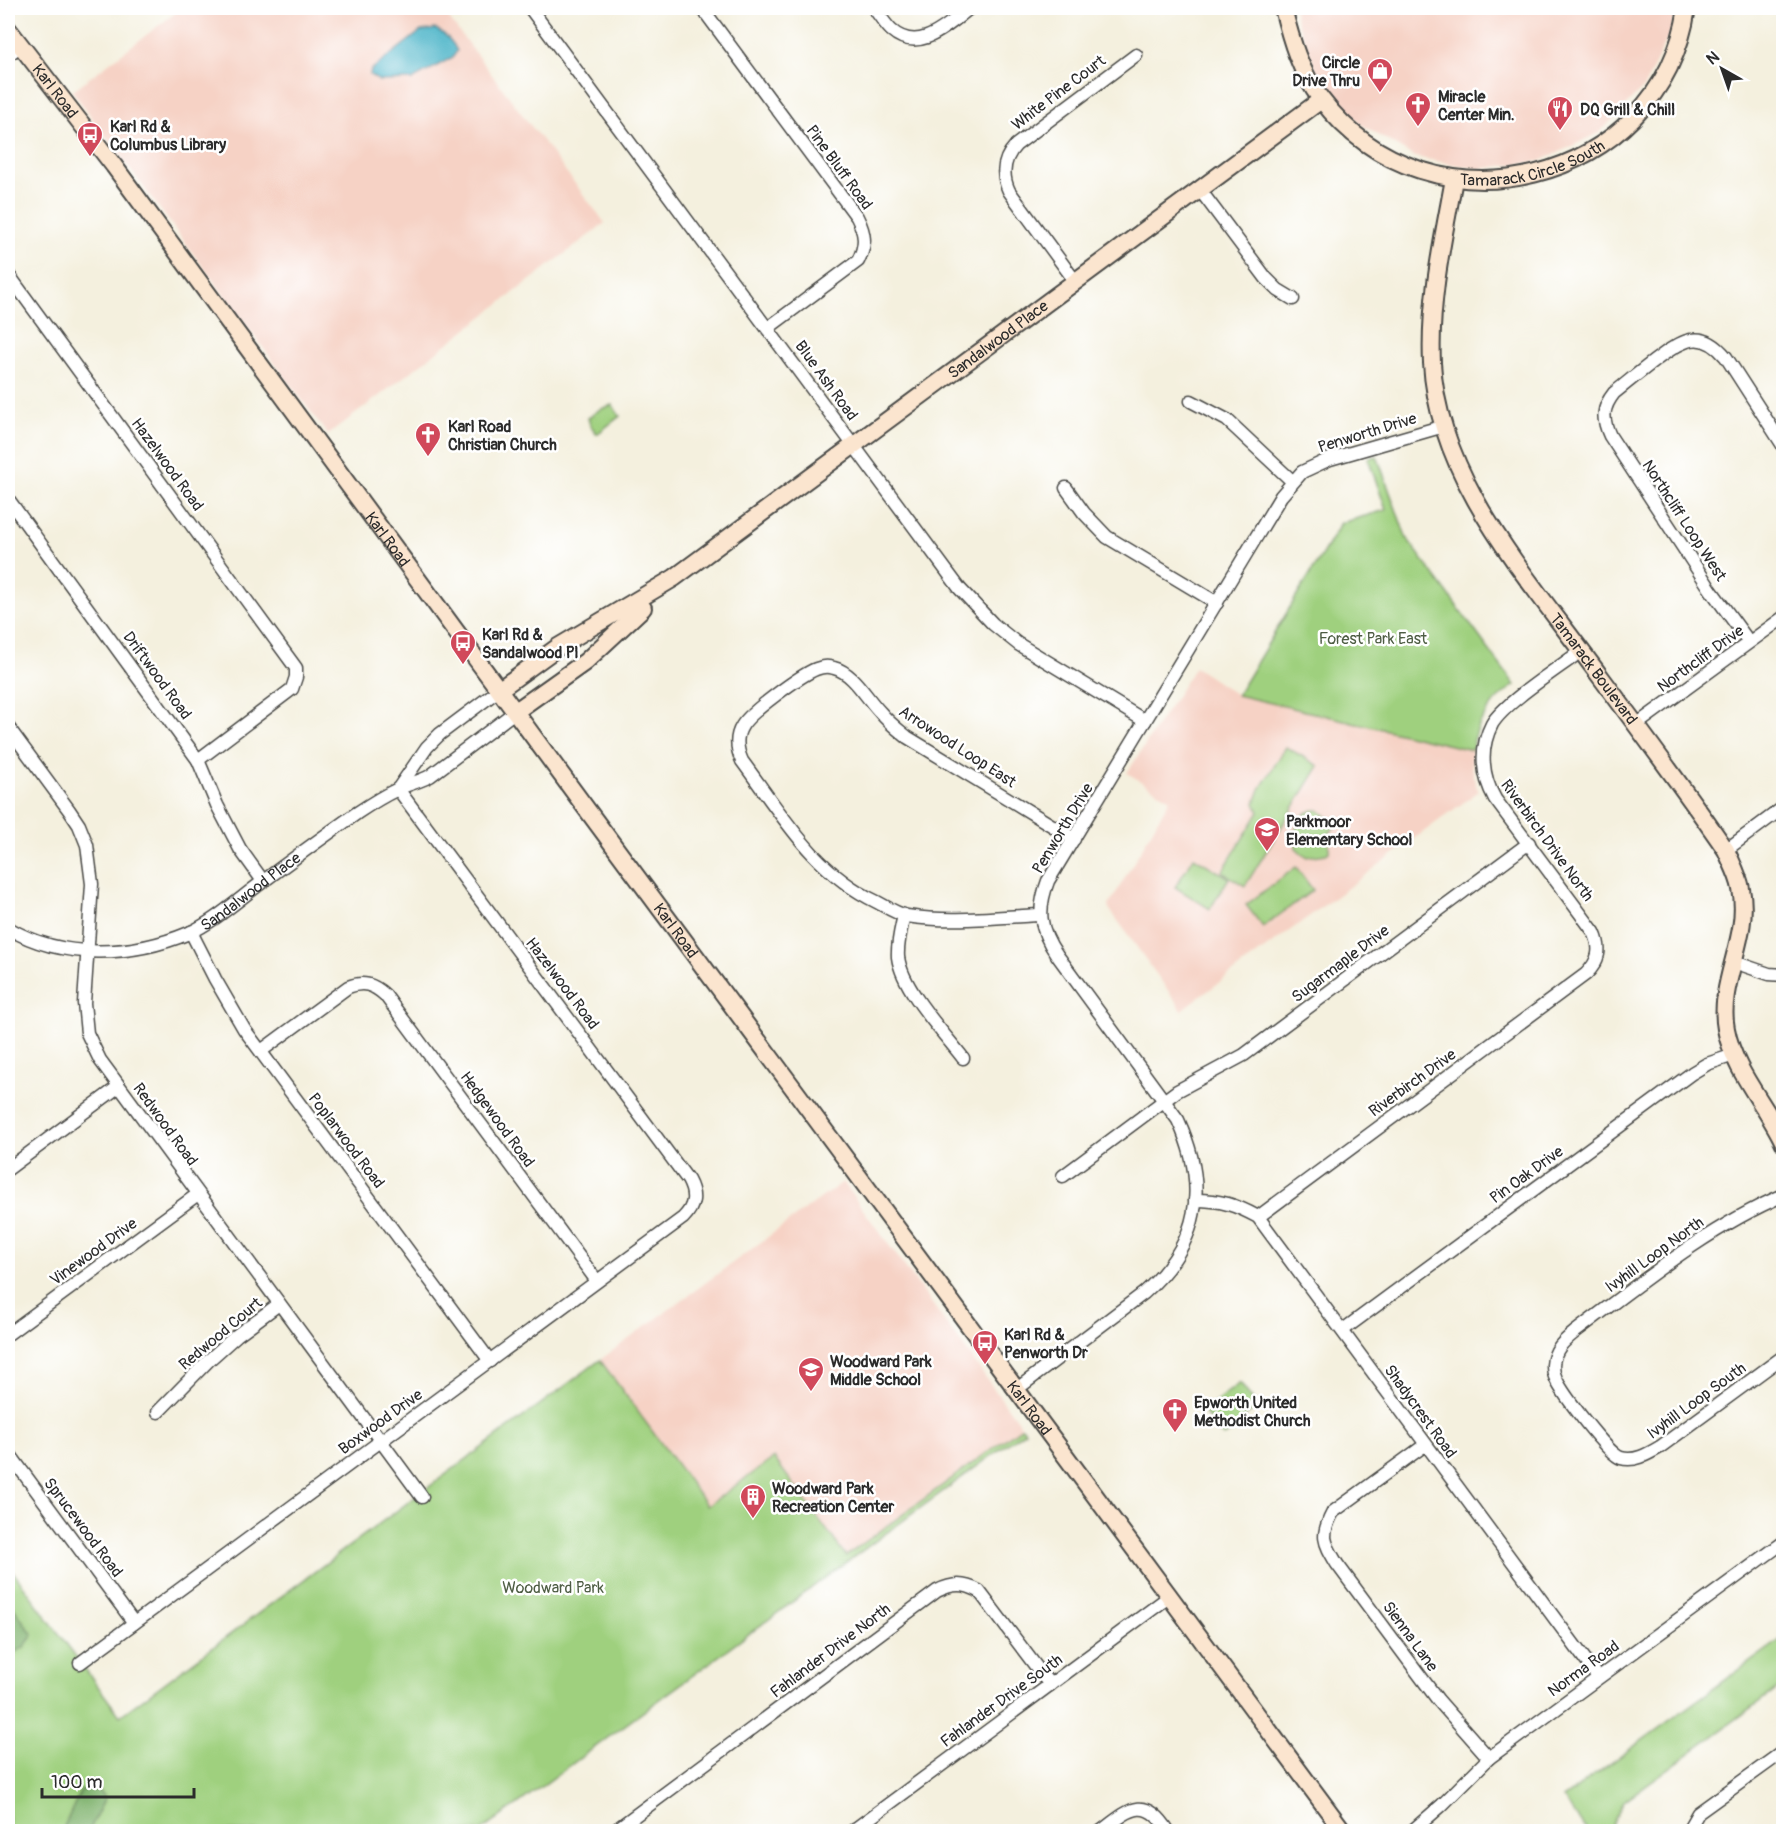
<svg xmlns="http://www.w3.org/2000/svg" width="1791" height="1839" font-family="Pangolin,sans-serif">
  <rect width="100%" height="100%" fill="#fff"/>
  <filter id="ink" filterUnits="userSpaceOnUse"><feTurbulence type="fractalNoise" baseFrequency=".0167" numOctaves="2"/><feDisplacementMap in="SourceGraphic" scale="12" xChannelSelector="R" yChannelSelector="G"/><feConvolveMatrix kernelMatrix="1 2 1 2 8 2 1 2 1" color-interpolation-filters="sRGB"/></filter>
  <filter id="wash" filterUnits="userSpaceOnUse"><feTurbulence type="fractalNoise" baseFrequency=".008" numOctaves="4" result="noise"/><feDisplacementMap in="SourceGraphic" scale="24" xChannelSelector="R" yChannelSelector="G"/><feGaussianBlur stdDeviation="1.35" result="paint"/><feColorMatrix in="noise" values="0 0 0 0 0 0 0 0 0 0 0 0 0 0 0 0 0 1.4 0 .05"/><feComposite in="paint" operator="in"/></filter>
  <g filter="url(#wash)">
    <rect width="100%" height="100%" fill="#f4f0de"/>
    <!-- built -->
    <g fill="#f6d2c5">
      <path d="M182,8h259l164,215 -277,212 -256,-344z"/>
      <path d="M1294,8h381l-3,21 -28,58 -45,46 -58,28 -63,8 -63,-12 -55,-33 -42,-49 -23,-59z"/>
      <path d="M1195,667l42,28 235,55v15l3,19 4,7 -297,219 -74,-103 62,-108 -43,-26z"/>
      <path d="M843,1182l179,245 -176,129 -72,-98 -66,48 -108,-146z"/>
    </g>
    <!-- green -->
    <g fill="#9fd07e" stroke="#657e54" stroke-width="1.5">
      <path d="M612,405l8,11 -23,18 -7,-9 -2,-7 11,-8z"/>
      <path d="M1377,456l29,81 109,148c-24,16 -38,36 -43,65l-235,-55 104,-172 45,-13 -18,-52z"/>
      <path d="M1286,747l33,19 -74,120 -23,-14 37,-60 -4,-9 5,-14z"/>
      <path d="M1313,810h6l16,13v3l-6,8v18l-3,2 -20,3 -10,-9c-2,-17 -1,-32 17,-38z"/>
      <path d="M1194,857l35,21 -19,31 -35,-22z"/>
      <path d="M1296,867l17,23 -50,37 -17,-22z"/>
      <path d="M600,1360l107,146 67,-48 72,98 176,-129 3,4 -544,400h-473v-266l112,151z"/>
      <path d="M1240,1383l18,24 -15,11 2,3 -22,16 -20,-26z"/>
      <path d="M1783,1638v47l-159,116 -15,30h-22l-24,-33z"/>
    </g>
    <!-- forest -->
    <g fill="#7fb26d" stroke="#556e4c" stroke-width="1.5">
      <path d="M8,1600l25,35 -9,12 -16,9z"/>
      <path d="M81,1790h17l7,8 -16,33h-27z"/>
    </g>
    <!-- water -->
    <path fill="#49b3c7" stroke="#3a6f79" stroke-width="1.5" d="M436,29c10,5 16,11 21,22l-4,6 -41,23 -33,1 -9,-6 1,-5 50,-39z"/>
  </g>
  <g filter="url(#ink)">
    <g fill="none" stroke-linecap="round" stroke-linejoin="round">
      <defs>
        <g id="street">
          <path d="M530,8l430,581 33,35 25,20 127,77"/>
          <path d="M702,8l155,209c8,16 10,27 1,44l-90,67"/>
          <path d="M874,8c5,7 11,16 17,22 28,25 56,-5 79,-22"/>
          <path d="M8,55l12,-9"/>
          <path d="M1200,190l66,88 12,12 15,9"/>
          <path d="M8,274l288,394v9l-4,12 -94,71"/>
          <path d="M1075,281l-66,-90c-8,-17 -6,-32 7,-46l120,-90"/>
          <path d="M1191,401l36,19 65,61"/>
          <path d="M1066,488l18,25 23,24 110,66"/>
          <path d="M8,499l190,261 19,45 23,44 23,32"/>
          <path d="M1749,642l-38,-52 -101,-154c-8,-17 -8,-28 4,-43 17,-13 58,-50 77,-53 15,-3 26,6 35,17l58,90"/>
          <path d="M1636,725l148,-108"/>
          <path d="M8,727l61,83 10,15 8,20 5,39 -8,119 3,30 13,27 322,437"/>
          <path d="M398,789l29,-42 13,-13 60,-45"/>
          <path d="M1726,850l58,-43"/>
          <path d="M904,915c-3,14 -7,28 -6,42 4,32 45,75 65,101"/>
          <path d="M1040,915c-44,2 -89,8 -133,1 -10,-2 -21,-9 -30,-14 -63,-30 -94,-86 -135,-141 -5,-11 -7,-24 0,-35 8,-14 59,-51 74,-57 5,-2 12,-3 18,-1 20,5 32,30 46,44 8,10 17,17 27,25l167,102"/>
          <path id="s1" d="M8,928c54,32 124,29 181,5 23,-10 48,-32 68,-47 33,-25 66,-49 100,-73 12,-8 26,-17 39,-23 11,-6 23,-8 34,-14l86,-65"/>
          <path d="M191,932l24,47 29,50 246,332"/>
          <path d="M1734,962l35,12 15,1"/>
          <path d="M261,1051l87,-64c15,-6 25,-3 37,8l212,286"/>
          <path d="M8,1169l110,-82"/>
          <path d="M1063,1176l114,-85 67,-36 285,-212"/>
          <path d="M1784,1195c-77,33 -142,87 -209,137 -11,9 -21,17 -22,33 0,5 1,10 3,14 6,14 52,75 65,79 14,4 27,-4 39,-11l124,-91"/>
          <path d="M1195,1200c26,0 41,5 63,17l340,460"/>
          <path d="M1258,1217l328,-243c13,-13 16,-25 8,-42l-99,-133c-13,-23 -16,-50 -3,-75 13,-22 67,-56 89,-73"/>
          <path d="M1343,1330l349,-257 15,-9 27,-9"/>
          <path d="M8,1334l190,-140"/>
          <path d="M1017,1389l127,-96c56,-50 65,-106 34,-173l-121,-165c-18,-26 -20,-45 -9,-74l233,-385 21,-24 28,-13 114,-33"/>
          <path d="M158,1412l51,-52 28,-25 42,-31"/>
          <path d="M1425,1445l-92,67c-13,24 -9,30 4,52l101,136 51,58"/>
          <path d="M8,1452l126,171"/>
          <path d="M80,1663l603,-445c12,-12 13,-23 5,-38l-290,-391"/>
          <path d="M613,1832l324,-241c16,-8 27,-8 42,0l71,94"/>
          <path d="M851,1832l319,-236"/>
          <path d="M1100,1832c29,-22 45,-39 69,0"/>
          <path d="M1411,1832l31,-27 47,-47 295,-216"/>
          <path d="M1687,1832l11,-19 86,-62"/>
        </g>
        <g id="secondary">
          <path id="s2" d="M1283,8c8,32 17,64 38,91 108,143 340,86 366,-91"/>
          <path id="s3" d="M8,29l106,137 474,645 756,1021"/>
          <path id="s4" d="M1454,179c-11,60 -25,122 -22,184 6,111 87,204 150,289 49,66 98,131 144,198 5,12 13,26 15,39 10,48 -24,93 -15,140 8,43 40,75 58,114"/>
          <path id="s5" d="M500,689l58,-42 116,-69 647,-478"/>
          <path d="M516,711l69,-49 58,-54"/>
        </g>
      </defs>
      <!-- street casing -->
      <use href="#street" stroke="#494946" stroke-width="15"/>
      <!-- secondary casing -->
      <use href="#secondary" stroke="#494946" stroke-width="20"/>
      <!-- street -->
      <use href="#street" stroke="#fff" stroke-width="12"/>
      <!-- secondary -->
      <use href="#secondary" stroke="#fbe5cf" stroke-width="16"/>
    </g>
  </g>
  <!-- icons -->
  <defs>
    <symbol id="shop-pin" viewBox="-11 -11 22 30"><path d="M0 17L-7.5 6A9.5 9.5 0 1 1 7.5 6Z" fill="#d1495b" stroke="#fff"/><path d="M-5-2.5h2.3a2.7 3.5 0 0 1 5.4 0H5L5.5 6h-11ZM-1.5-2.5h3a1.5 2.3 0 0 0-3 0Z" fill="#fff"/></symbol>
    <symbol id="church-pin" viewBox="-11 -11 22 30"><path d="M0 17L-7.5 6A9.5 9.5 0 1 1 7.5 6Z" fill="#d1495b" stroke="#fff"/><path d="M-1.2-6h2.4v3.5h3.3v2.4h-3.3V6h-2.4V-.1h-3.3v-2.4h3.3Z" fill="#fff"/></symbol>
    <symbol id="restaurant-pin" viewBox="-11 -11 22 30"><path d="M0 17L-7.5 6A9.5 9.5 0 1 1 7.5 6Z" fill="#d1495b" stroke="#fff"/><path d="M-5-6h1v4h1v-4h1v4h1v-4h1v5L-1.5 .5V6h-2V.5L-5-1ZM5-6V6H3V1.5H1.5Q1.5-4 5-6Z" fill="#fff"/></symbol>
    <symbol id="bus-pin" viewBox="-11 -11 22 30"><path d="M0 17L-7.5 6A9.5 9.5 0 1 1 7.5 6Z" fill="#d1495b" stroke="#fff"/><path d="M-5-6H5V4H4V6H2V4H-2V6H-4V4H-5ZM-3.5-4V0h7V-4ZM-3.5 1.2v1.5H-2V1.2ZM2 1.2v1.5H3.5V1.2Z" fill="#fff"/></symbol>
    <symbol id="school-pin" viewBox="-11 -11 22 30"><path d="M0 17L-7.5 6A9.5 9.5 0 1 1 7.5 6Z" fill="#d1495b" stroke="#fff"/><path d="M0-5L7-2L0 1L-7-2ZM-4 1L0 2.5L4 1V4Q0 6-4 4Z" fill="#fff"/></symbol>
    <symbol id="building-pin" viewBox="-11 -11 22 30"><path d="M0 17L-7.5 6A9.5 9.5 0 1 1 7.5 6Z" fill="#d1495b" stroke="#fff"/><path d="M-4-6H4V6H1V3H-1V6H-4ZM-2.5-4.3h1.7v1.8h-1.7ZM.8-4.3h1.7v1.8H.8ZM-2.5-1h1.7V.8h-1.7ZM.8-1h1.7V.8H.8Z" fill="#fff"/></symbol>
  </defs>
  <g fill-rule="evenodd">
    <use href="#shop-pin" x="1365" y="56" width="30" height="40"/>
    <use href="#church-pin" x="1403" y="90" width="30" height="40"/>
    <use href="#restaurant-pin" x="1545" y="94" width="30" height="40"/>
    <use href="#bus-pin" x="75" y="120" width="30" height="40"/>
    <use href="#church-pin" x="413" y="420" width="30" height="40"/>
    <use href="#bus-pin" x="448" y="628" width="30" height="40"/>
    <use href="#school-pin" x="1252" y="815" width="30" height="40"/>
    <use href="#bus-pin" x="970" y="1328" width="30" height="40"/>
    <use href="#school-pin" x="796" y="1355" width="30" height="40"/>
    <use href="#church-pin" x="1160" y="1396" width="30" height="40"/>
    <use href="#building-pin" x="738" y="1482" width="30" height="40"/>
  </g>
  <g text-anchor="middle" stroke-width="5" stroke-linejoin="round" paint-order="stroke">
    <!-- poi labels -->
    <g font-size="16" font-weight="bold" fill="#2b2b2b" stroke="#fff" text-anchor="start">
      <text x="1360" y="68" text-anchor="end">Circle<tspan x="1360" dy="18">Drive Thru</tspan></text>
      <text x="1438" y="102">Miracle<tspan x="1438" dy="18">Center Min.</tspan></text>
      <text x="1580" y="115">DQ Grill &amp; Chill</text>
      <text x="110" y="132">Karl Rd &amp;<tspan x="110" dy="18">Columbus Library</tspan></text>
      <text x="448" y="432">Karl Road<tspan x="448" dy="18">Christian Church</tspan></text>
      <text x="482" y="640">Karl Rd &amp;<tspan x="482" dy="18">Sandalwood Pl</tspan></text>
      <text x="1286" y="827">Parkmoor<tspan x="1286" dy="18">Elementary School</tspan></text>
      <text x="1004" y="1340">Karl Rd &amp;<tspan x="1004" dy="18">Penworth Dr</tspan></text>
      <text x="830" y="1367">Woodward Park<tspan x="830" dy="18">Middle School</tspan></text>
      <text x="1194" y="1408">Epworth United<tspan x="1194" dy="18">Methodist Church</tspan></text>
      <text x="772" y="1494">Woodward Park<tspan x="772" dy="18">Recreation Center</tspan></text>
    </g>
    <!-- street labels -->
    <g font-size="16" fill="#2b2b2b" stroke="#fff">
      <text dy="6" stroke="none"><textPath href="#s3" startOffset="78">Karl Road</textPath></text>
      <text transform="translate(1058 92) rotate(-37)" y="6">White Pine Court</text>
      <text dy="6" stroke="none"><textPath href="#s2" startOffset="339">Tamarack Circle South</textPath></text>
      <text transform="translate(840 167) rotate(54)" y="6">Pine Bluff Road</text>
      <text dy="6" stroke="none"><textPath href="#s5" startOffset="609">Sandalwood Place</textPath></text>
      <text transform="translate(827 380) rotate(54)" y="6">Blue Ash Road</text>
      <text transform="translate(1367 432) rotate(-17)" y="6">Penworth Drive</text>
      <text transform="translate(168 464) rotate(54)" y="6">Hazelwood Road</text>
      <text transform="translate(1685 520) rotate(57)" y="6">Northcliff Loop West</text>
      <text dy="6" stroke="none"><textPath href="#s3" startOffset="636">Karl Road</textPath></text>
      <text transform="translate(1700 658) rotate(-36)" y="6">Northcliff Drive</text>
      <text dy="6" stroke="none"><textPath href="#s4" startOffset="537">Tamarack Boulevard</textPath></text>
      <text transform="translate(158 675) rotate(54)" y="6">Driftwood Road</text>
      <text transform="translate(958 746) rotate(33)" y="6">Arrowood Loop East</text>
      <text transform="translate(1062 828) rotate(-59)" y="6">Penworth Drive</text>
      <text transform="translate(1548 840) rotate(54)" y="6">Riverbirch Drive North</text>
      <text dy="6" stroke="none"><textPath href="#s1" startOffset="262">Sandalwood Place</textPath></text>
      <text dy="6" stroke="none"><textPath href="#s3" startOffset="1122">Karl Road</textPath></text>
      <text transform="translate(1340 963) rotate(-37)" y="6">Sugarmaple Drive</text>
      <text transform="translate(563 983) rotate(53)" y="6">Hazelwood Road</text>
      <text transform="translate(1412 1082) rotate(-36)" y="6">Riverbirch Drive</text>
      <text transform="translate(498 1119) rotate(54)" y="6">Hedgewood Road</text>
      <text transform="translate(166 1124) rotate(54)" y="6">Redwood Road</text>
      <text transform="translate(347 1140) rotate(53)" y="6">Poplarwood Road</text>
      <text transform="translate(1526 1174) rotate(-36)" y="6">Pin Oak Drive</text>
      <text transform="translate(93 1251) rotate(-36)" y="6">Vinewood Drive</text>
      <text transform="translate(1654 1254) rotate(-36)" y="6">Ivyhill Loop North</text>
      <text transform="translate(220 1333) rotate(-40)" y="6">Redwood Court</text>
      <text transform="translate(1696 1400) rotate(-36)" y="6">Ivyhill Loop South</text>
      <text dy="6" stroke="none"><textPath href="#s3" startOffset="1716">Karl Road</textPath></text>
      <text transform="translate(1421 1411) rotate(54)" y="6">Shadycrest Road</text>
      <text transform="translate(380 1421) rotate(-36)" y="6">Boxwood Drive</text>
      <text transform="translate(84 1527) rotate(53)" y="6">Sprucewood Road</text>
      <text transform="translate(1411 1636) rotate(54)" y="6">Sienna Lane</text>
      <text transform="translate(830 1650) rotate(-37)" y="6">Fahlander Drive North</text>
      <text transform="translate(1583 1668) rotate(-36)" y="6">Norma Road</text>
      <text transform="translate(1001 1700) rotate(-36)" y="6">Fahlander Drive South</text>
    </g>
    <!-- park labels -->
    <g font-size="16" fill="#4e5d44" stroke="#fff">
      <text x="1373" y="644">Forest Park East</text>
      <text x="553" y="1593">Woodward Park</text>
    </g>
  </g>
  <!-- margin -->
  <rect width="1791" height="1839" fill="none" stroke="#fff" stroke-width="30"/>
  <!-- north arrow -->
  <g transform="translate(1722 69) rotate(320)" stroke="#ffffff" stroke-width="4.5" paint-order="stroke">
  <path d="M0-4.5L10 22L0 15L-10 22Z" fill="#2b2b2b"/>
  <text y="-9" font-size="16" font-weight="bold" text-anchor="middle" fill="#2b2b2b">N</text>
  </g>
  <!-- scale -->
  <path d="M42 1788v9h152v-9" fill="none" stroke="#2b2b2b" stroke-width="3"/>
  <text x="51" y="1788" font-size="18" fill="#2b2b2b" stroke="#ffffff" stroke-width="4.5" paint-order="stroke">100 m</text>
</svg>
